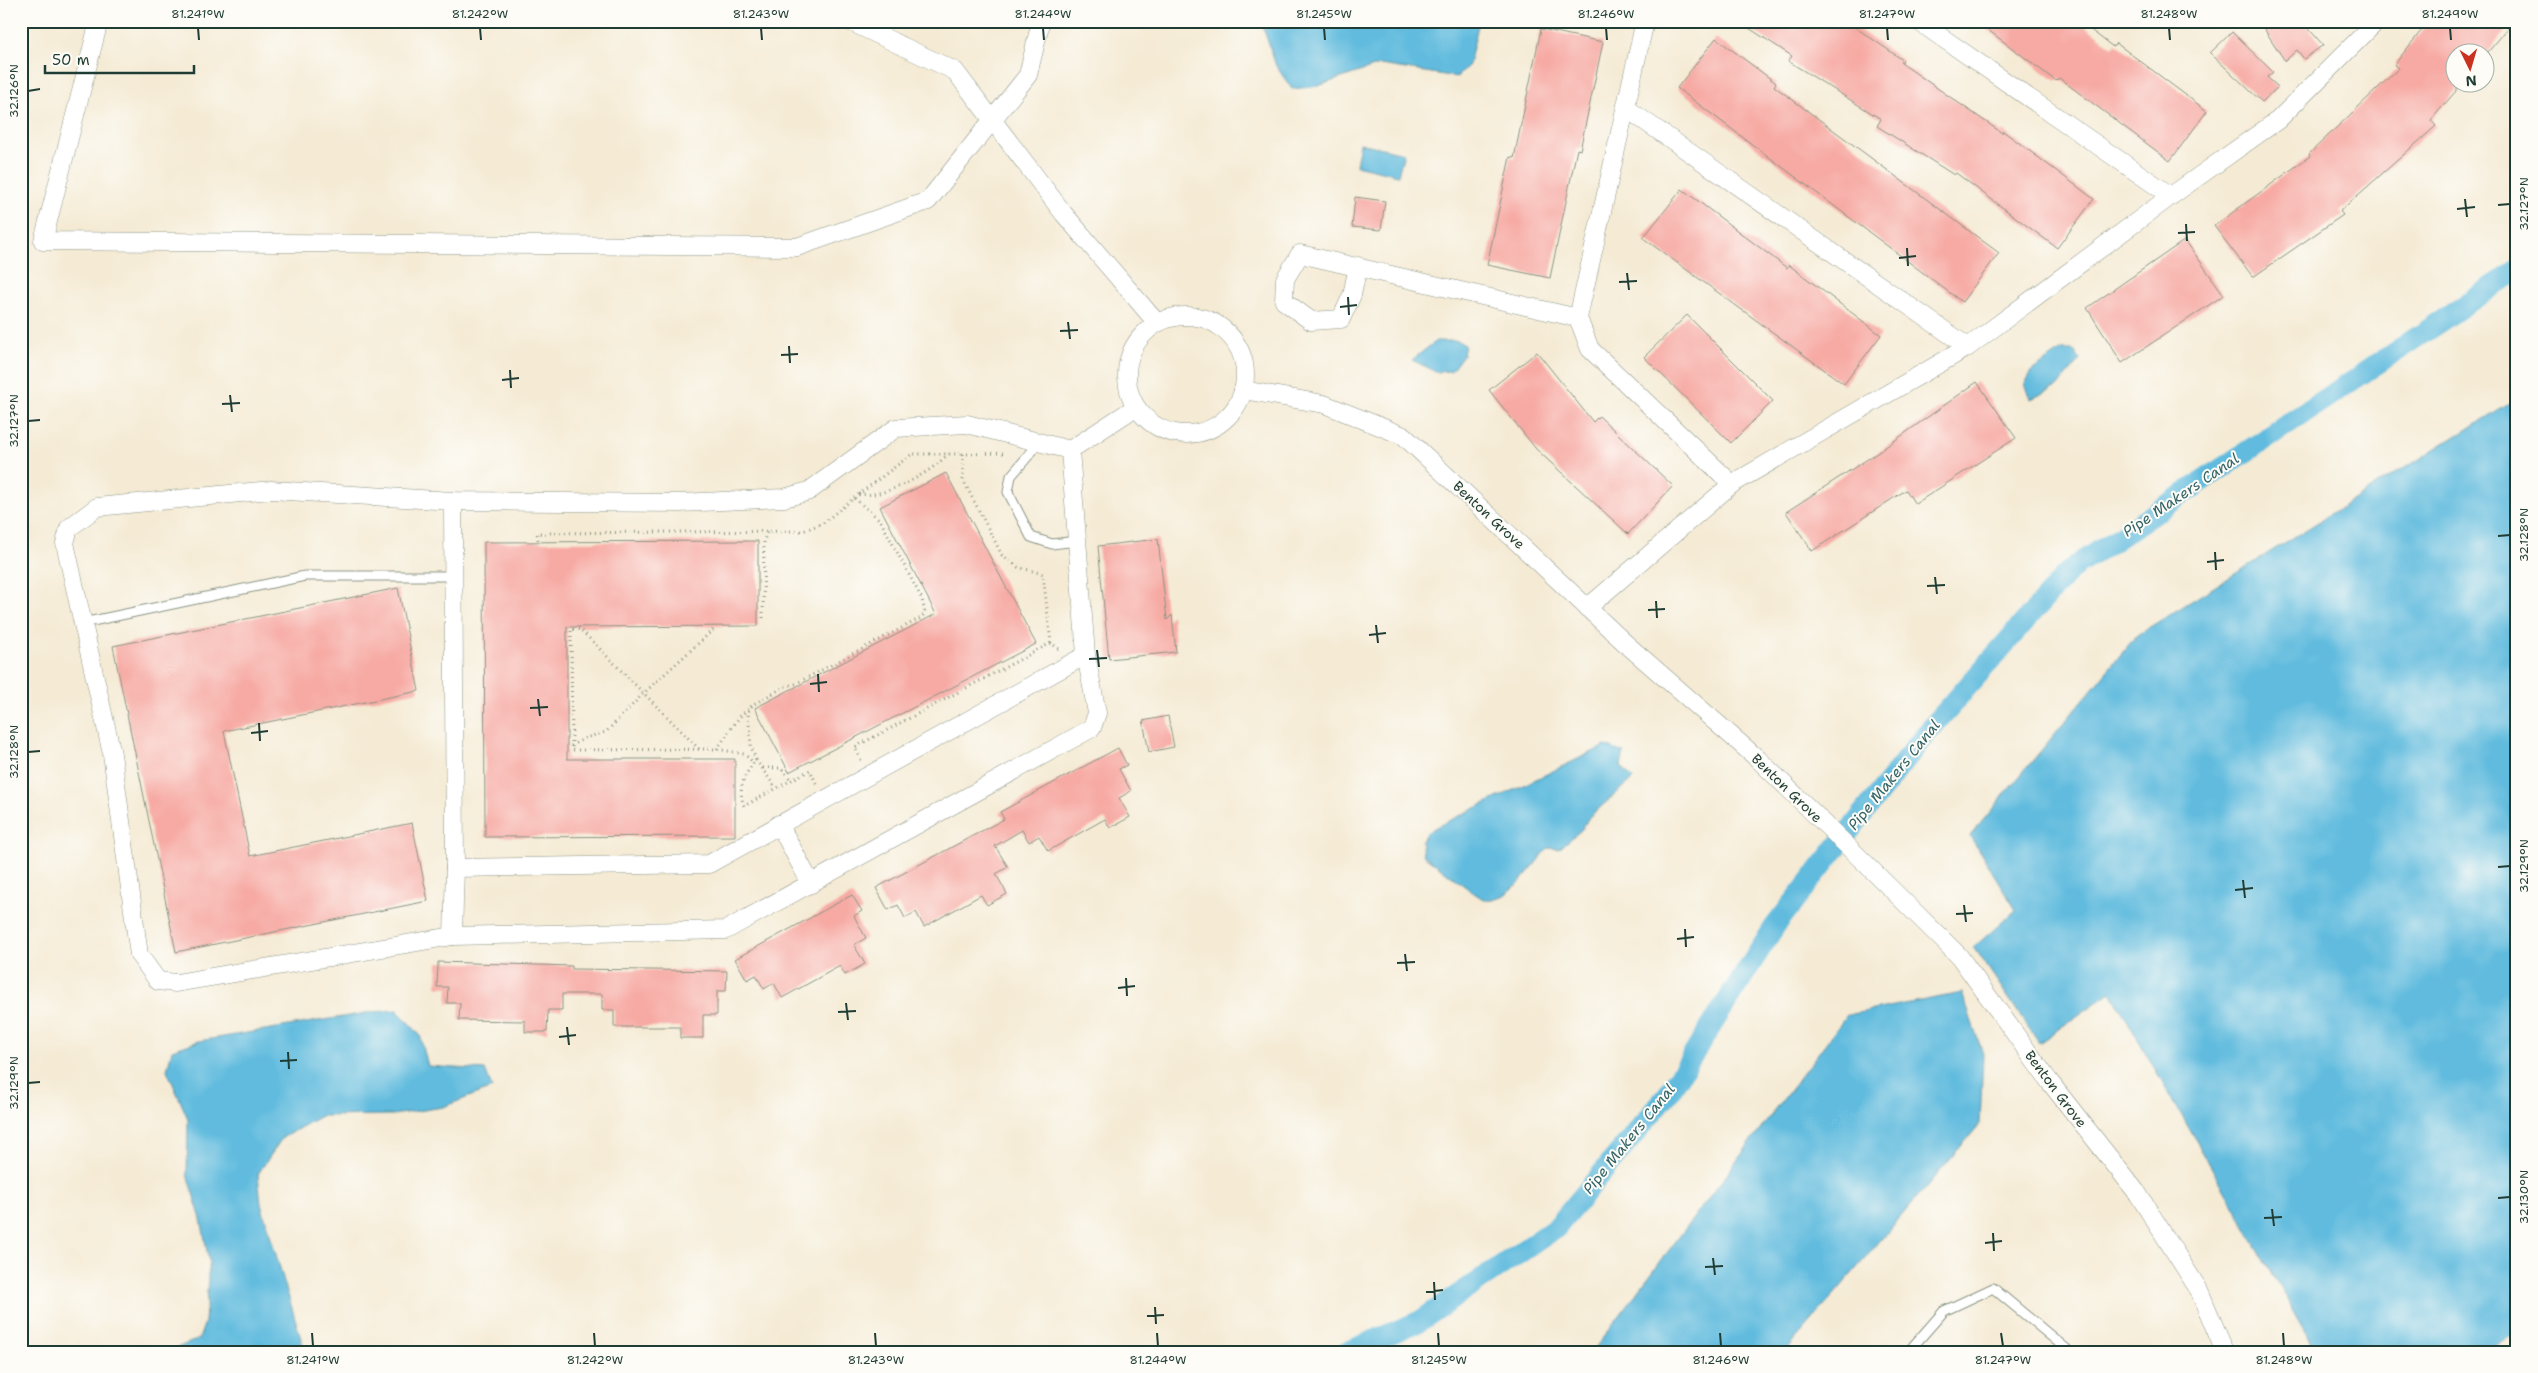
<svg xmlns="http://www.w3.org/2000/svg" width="2538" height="1373" font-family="'Shantell Sans',sans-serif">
  <rect width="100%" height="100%" fill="#fdfcf7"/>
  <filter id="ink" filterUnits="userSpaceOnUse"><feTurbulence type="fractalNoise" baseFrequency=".02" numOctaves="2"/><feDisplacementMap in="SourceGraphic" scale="10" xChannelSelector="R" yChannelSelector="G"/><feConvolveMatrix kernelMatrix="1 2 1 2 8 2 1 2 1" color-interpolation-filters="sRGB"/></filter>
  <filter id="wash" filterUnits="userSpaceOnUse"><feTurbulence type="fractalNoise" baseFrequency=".0096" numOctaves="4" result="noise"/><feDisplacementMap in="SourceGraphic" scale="20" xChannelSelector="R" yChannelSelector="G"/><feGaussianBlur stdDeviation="1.12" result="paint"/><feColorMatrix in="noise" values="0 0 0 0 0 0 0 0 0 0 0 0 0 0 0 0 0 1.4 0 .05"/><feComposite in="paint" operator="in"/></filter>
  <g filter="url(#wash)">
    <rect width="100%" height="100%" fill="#f5ebd5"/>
    <!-- water -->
    <g fill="#60bbde" stroke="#407c89">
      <path d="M1261,21h218l-10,44 -12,12 -77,-12 -62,21 -26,3 -16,-23z"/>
      <path d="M1360,143l44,10 -6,22 -42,-10z"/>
      <path d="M1436,341h22l7,4 -2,10 -12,16 -14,1 -25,-12z"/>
      <path d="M2062,350h12l6,10 -23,27 -26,12 -6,-15 7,-13z"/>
      <path d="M2517,398v934l-36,20h-164l-206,-360 -72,51 -65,-96 42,-37 -46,-74 167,-201z"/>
      <path d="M1605,746l19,7 -3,13 12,13 -44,38 -7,12 -23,20 -11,-1c-13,15 -40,56 -62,52 -7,-1 -50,-37 -62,-44l-3,-14 5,-9 10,-6z"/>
      <path d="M1962,993l21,61 -3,70 -195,228h-193l255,-337z"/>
      <path d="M397,1010l23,25 8,31 57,4 7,18 -49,19 -50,8 -72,1 -39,22 -24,36 3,30 44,148h-139l33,-13 6,-17 4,-60 -8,-43 -14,-45 1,-55 -21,-49 5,-20 27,-9 173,-29z"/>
    </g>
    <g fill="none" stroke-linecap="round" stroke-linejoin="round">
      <!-- canal -->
      <path stroke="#60bbde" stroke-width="21" d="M1347,1352l73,-31 136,-93 112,-134 107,-168 149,-190 146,-166 447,-300"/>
    </g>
    <g id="blocks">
      <!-- building -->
      <g fill="#f7aaa4">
        <path d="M1738,21h108l57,39 -2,3 101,70 1,-2 91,68 -37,49 -101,-75 -2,2 -77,-49 4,-7 -93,-58 4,-5z"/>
        <path d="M1976,21h103l34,26 3,-4 91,68 -37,50 -111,-83 -3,3z"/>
        <path d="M2259,21h43l21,24 -19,14 -7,-9 -12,11z"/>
        <path d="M2429,21h85l-26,31h-32v39l-25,29 5,6 -96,85 3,4 -90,62 -39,-51 96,-70 -1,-2 90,-86 -5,-3z"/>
        <path d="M1541,29l62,13 -23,108 -3,-1 -27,129 -63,-13 23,-108 4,1z"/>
        <path d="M2232,32l41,40 -6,5 11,10 -16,15 -52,-49z"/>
        <path d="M1716,38l60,45 -2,3 225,167 -37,49 -285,-214z"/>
        <path d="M1682,189l105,79 2,-3 92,70 -37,49 -201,-146z"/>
        <path d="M1355,197l30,4 -4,29 -29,-3z"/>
        <path d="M2185,240l39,55 -102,68 -35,-55z"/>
        <path d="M1687,315l86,86 -42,42 -87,-86z"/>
        <path d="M1537,352l56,70 6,-6 74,70 -45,48 -92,-85 -47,-59z"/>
        <path d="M1977,382l39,56 -101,66 -9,-14 -94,61 -26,-39 94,-61z"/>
        <path d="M946,473l90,171 -247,128 -34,-64 181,-94 -56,-107z"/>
        <path d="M1158,539l9,81 5,-5 4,37 -67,7 -11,-113z"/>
        <path d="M758,541v85l-191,1v132h168v77l-250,1 -1,-295z"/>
        <path d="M398,588l21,103 -195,40 26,125 162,-33 16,78 -252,51 -63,-306z"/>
        <path d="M1168,716l6,31 -25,5 -6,-31z"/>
        <path d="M1118,748l9,17 -8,4 12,22 -12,7 11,19 -20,11 -5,-9 -57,32 -9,-15 -10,6 -7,-12 -27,16 13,21 -12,7 11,20 -20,11 -6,-10 -57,32 -8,-15 -11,6 -7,-13 -10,5 -12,-22 128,-69 -4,-7z"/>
        <path d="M852,895l10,16 -8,5 12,22 -12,7 11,19 -20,11 -5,-9 -58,32 -8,-15 -10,6 -8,-14 -9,5 -12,-21z"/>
        <path d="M438,962l134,4v3l155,2 -1,20h-9v24h-14v23h-23v-11h-66v-17h-12v-16h-40v16h-14l-1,22h-22v-11l-66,-1 1,-17h-13l1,-16h-11z"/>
      </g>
    </g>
  </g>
  <g filter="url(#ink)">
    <use href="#blocks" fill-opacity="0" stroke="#8a9484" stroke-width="1"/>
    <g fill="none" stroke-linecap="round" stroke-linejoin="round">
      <defs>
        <g id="lane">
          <path d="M1040,442l-29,34 -3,16 23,45 21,7 25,-3"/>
          <path d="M83,623l222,-47h148"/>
          <path d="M1908,1352l36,-41 49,-23 77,64"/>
        </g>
        <g id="street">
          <path d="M99,21l-56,220 754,6 131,-46 100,-126 13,-54"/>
          <path d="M849,21l106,50 109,143 93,109"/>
          <path d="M1645,21l-67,297 12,31 142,135"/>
          <path d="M1918,21l253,175"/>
          <path d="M1626,108l342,239"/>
          <path d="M1358,266l-6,29 -11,24 -30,2 -27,-20 1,-22 15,-25 278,64"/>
          <circle cx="1186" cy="375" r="59"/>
          <path d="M1243,390l81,14 80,32 221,207 133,116 110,107 91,90 90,125 89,113 61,96 26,62"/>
          <path d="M1070,450l-103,-26 -71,4 -87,63 -25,7 -104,5 -227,-2 -182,-11 -174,17 -28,21 -4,15 47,211 27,201 19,26 18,2 277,-47 273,-6 366,-202 5,-15 -11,-58 -16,-205 66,-43"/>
          <path d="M1587,608l145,-124 236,-137 203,-151 107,-76 99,-99"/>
          <path d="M779,824l32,60"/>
          <path d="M455,868l254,-4 377,-209"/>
          <path d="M453,936l2,-68 -2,-367"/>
        </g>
      </defs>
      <!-- lane casing -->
      <use href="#lane" stroke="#8a9484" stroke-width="11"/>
      <!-- street casing -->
      <use href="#street" stroke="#8a9484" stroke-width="19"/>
      <!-- path -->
      <g stroke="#8a9484" stroke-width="3" stroke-dasharray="1 4" stroke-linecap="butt">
        <path d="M1003,453l-40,1v26l39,75 16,12 25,7 8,69"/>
        <path d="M859,494c25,5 72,-21 89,-40"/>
        <path d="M854,498l58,-44h51"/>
        <path d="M538,540l-1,-7 266,-2 20,-8 31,-25 26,22 42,79 3,14 -4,5 -126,66 -9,2 -34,19 -4,7 3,34 5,14c-11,14 -19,27 -12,46l66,-36 7,15"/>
        <path d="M763,618l1,-78 3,-8"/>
        <path d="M571,746l14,-8 21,-6 38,-39 70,-64"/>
        <path d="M699,749l-119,-120h-9l1,121 145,-1 27,5 10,9"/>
        <path d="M717,749l24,-34 8,-6"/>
        <path d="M756,760l20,28"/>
        <path d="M861,760l-6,-13 196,-104 8,6"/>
        <path d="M763,768h18l10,12"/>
      </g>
      <!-- lane -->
      <use href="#lane" stroke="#fff" stroke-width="9"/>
      <!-- street -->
      <use href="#street" stroke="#fff" stroke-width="18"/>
    </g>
  </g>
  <!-- ticks -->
  <path fill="none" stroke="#1f3d34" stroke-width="2" d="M198,28l1,12M480,28l1,12M761,28l1,12M1043,28l1,12M1324,28l1,12M1606,28l1,12M1887,28l1,12M2169,28l1,12M2450,28l1,12M28,91l12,-2M2465,199l2,18M2498,205l12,-1M2457,209l18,-2M2186,224l1,17M2178,233l17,-1M1907,248l1,18M1899,258l17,-2M1627,273l2,17M1619,282l18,-1M1348,297l1,18M1340,307l17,-2M1068,322l2,17M1060,331l18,-1M789,346l1,17M781,355l17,-1M510,370l1,18M502,380l17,-2M230,395l2,17M222,404l18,-1M28,421l12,-1M2498,536l12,-1M2215,552l1,18M2207,562l17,-2M1935,577l2,17M1927,586l18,-1M1656,601l1,17M1648,610l17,-1M1376,625l2,18M1369,635l17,-2M1097,650l2,17M1089,659l18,-1M818,674l1,18M810,684l17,-2M538,699l2,17M530,708l18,-1M259,723l1,18M251,733l17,-2M28,752l12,-1M2498,867l12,-1M2243,880l2,18M2235,890l18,-2M1964,905l2,17M1956,914l17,-1M1685,929l1,18M1677,939l17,-2M1405,954l2,17M1397,963l18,-1M1126,978l1,18M1118,988l17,-2M846,1003l2,17M838,1012l18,-1M567,1027l2,18M559,1037l17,-2M288,1052l1,17M280,1061l17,-1M28,1083l12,-1M2498,1198l12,-1M2272,1209l2,17M2264,1218l18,-1M1993,1233l1,18M1985,1243l17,-2M1713,1258l2,17M1705,1267l18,-1M1434,1282l1,18M1426,1292l17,-2M1155,1307l1,17M1147,1316l17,-1M312,1333l1,13M594,1333l1,13M875,1333l1,13M1157,1333l1,13M1438,1333l1,13M1720,1333l1,13M2001,1333l2,13M2283,1333l1,13"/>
  <g text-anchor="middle" stroke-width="4" stroke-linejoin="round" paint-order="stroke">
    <!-- street labels -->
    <g font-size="14" fill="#1f3d34" stroke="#fdfcf7">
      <text transform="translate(1489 515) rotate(43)" y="5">Benton Grove</text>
      <text transform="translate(1787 788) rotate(44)" y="5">Benton Grove</text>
      <text transform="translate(2056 1089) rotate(53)" y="5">Benton Grove</text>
    </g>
    <!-- water labels -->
    <g font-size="15" font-style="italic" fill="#326367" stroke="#fdfcf7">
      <text transform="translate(2181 495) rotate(-34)" y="5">Pipe Makers Canal</text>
      <text transform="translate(1894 775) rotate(-51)" y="5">Pipe Makers Canal</text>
      <text transform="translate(1629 1139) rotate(-51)" y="5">Pipe Makers Canal</text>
    </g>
  </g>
  <!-- margin -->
  <rect width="2538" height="1373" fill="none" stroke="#fdfcf7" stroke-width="55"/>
  <!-- north arrow -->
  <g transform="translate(2470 68) rotate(175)"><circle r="24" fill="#fdfcf7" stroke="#a4b0a9"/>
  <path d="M0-4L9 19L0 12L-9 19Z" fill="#c8321e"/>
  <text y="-8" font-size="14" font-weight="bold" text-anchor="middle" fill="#1f3d34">N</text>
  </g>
  <!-- scale -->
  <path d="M45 65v8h149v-8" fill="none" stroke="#1f3d34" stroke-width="2.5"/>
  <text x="52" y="65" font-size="15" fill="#1f3d34" stroke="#fdfcf7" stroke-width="4" paint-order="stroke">50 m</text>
  <rect x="28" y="28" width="2482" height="1318" fill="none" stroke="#1f3d34" stroke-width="2"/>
  <g font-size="12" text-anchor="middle" fill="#1f3d34">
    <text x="198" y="18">81.241°W</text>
    <text x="480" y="18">81.242°W</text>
    <text x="761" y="18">81.243°W</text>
    <text x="1043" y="18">81.244°W</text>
    <text x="1324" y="18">81.245°W</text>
    <text x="1606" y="18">81.246°W</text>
    <text x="1887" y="18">81.247°W</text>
    <text x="2169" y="18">81.248°W</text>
    <text x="2450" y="18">81.249°W</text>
    <text transform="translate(14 91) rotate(-90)" y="4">32.126°N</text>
    <text transform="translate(2524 204) rotate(-90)" y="4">32.127°N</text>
    <text transform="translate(14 421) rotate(-90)" y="4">32.127°N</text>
    <text transform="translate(2524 535) rotate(-90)" y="4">32.128°N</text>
    <text transform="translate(14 752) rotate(-90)" y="4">32.128°N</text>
    <text transform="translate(2524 866) rotate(-90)" y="4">32.129°N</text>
    <text transform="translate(14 1083) rotate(-90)" y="4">32.129°N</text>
    <text transform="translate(2524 1197) rotate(-90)" y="4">32.130°N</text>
    <text x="313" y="1364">81.241°W</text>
    <text x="595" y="1364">81.242°W</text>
    <text x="876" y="1364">81.243°W</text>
    <text x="1158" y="1364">81.244°W</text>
    <text x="1439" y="1364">81.245°W</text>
    <text x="1721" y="1364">81.246°W</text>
    <text x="2003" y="1364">81.247°W</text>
    <text x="2284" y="1364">81.248°W</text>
  </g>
</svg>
